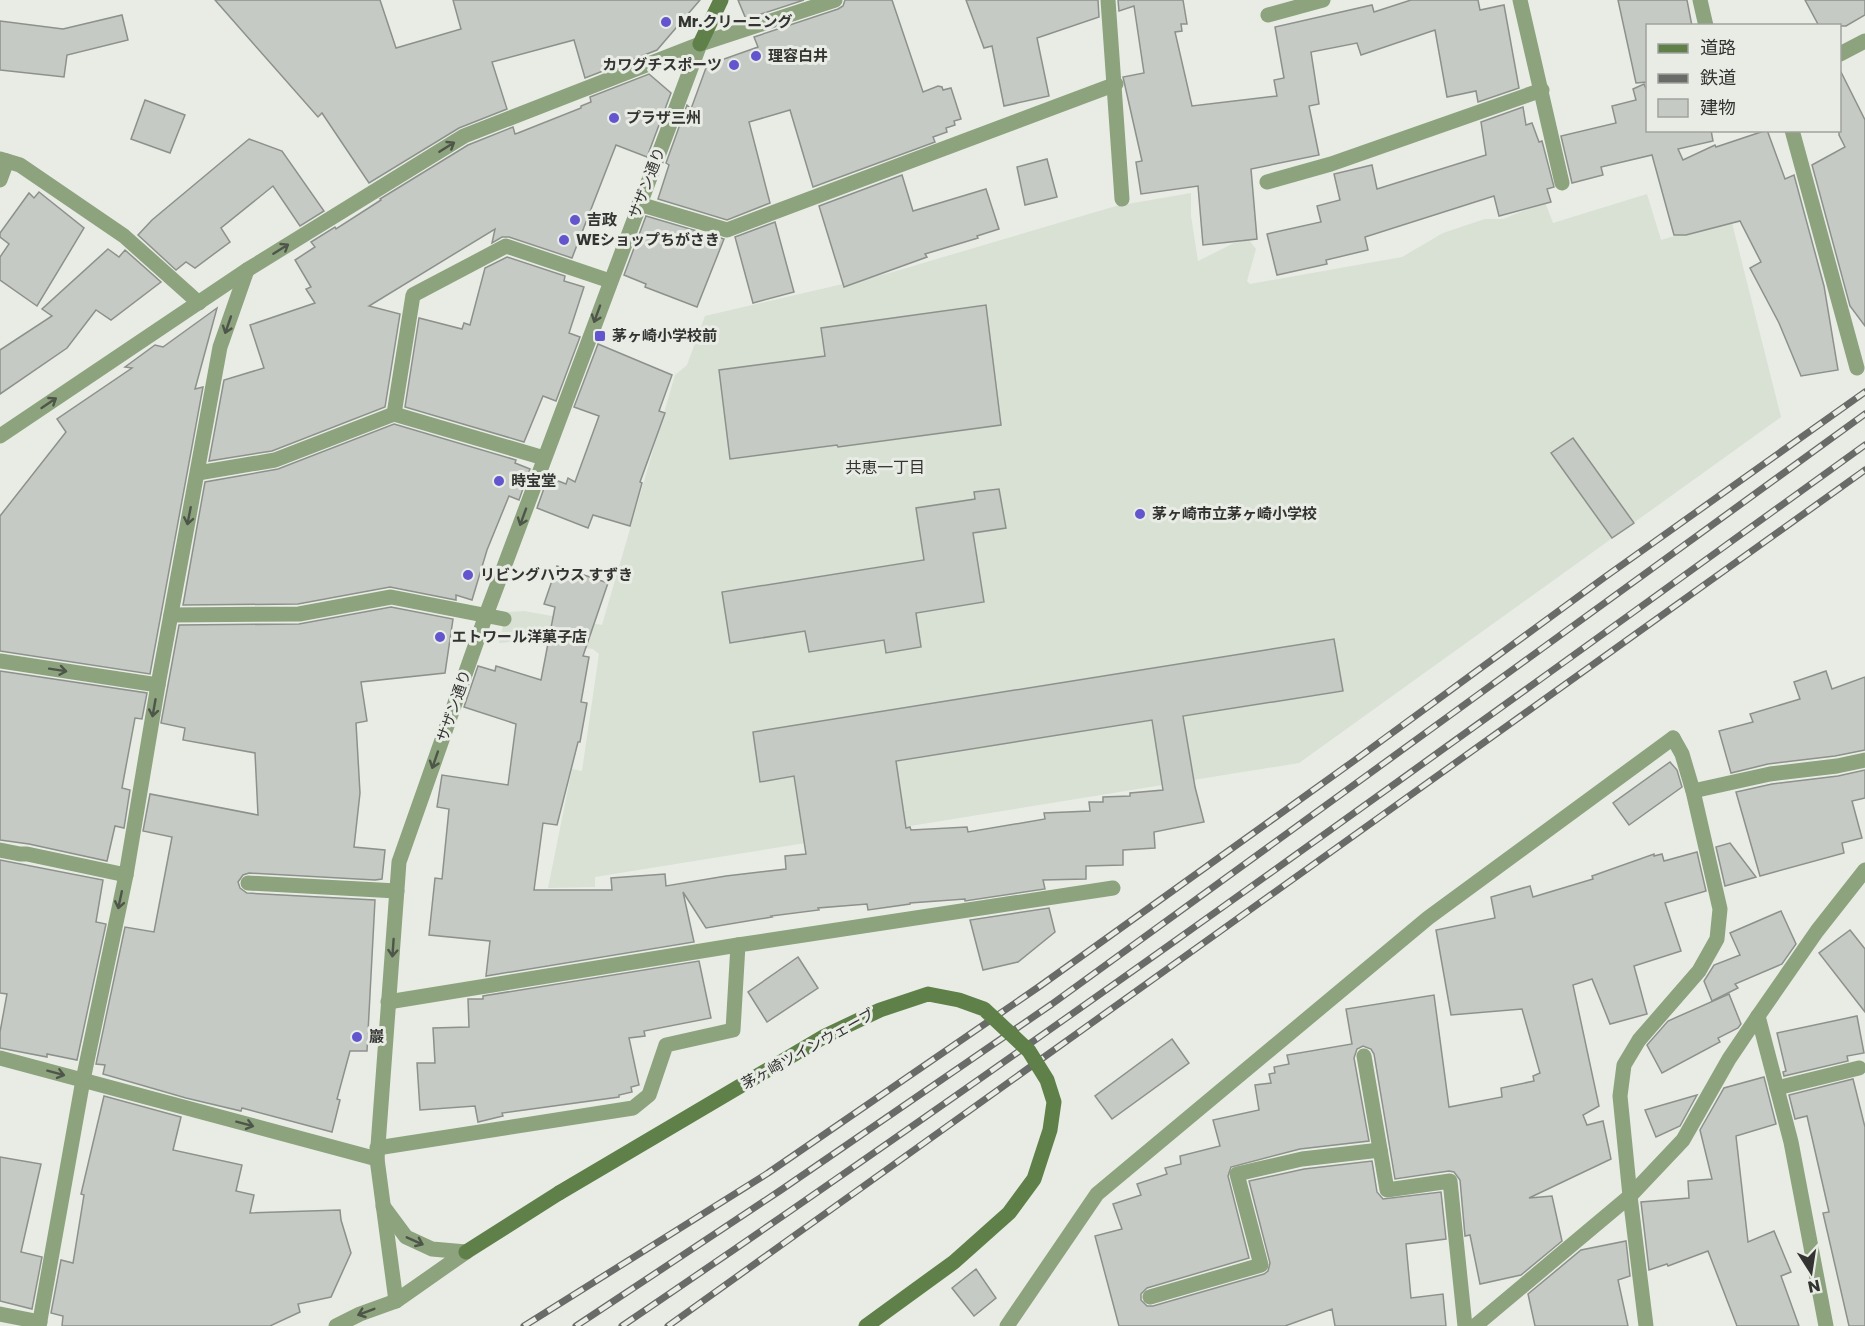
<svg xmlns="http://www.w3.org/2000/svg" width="1865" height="1326" font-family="Poppins,'Noto Sans JP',sans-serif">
  <rect width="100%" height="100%" fill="#e8ece5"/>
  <!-- built -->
  <path fill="#d9e0d4" d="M1191,193v23l7,45 36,-18 15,-3 7,9 -9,32 3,3 152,-27 41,-24 42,-14h18l42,-17 8,21 94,-29 14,46 70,-21 50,198 -482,346 -704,114v10l-47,1 24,-119 10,2 17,-117 -6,-5 -74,-8 -20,2 7,-31 18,-1 78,14 73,-250 12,-10 18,-49 181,-42 230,-68z"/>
  <!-- building -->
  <g fill="#c6cac4" stroke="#8d918b" stroke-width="1.5" fill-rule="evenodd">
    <path d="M215,0h165l16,48 65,-19 -8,-29h247l-43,50 -72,28 -11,-38 -82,22 15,47 -48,19 -90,55 -47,-70 -4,4z"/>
    <path d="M738,0h66l-58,19z"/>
    <path d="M845,0h47l31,92 15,-6 4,1 1,3 8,-2 10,31 -7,2 1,4 -9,3 1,4 -14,5 2,5 -122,45 -23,-77 -41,12 21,81 -43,17 -69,-21 11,-34 -3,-2 21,-58 4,4 16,-44 51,-18 -4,-10 84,-28 5,-3z"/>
    <path d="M966,0h132l1,17 -62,21 12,58 -45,10 -12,-60 -8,2z"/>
    <path d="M1118,0h65l4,24h-6l1,7 -7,1 17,74 85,-10 -3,-16 10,-2 -9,-51 97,-22 2,7 37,-12h67l2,10 24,-5 15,83 -41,14 -2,-11 -29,6 -12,-67 -74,25 -4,-12 -46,9 8,52 -10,2 10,49 -68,14 6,70 -54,6 -5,-59 -57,8 -5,-32 6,-1 -19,-84 21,-4 -10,-67 -15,5z"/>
    <path d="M1618,0h69l5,26h-45v56l-11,1z"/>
    <path d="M1805,0h60v15l-19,11h-27z"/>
    <path d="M122,15l6,25 -61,15 -3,22 -64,-7v-49l63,8z"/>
    <path d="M1839,68l26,52v206l-15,-20 -38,-141 33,-18 -6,-12z"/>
    <path d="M649,74l22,19 -24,64 -31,-12 -44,113 -63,-21h-7l-10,6 3,-14 -126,77 31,8 -15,93 -113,44 -63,10 15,-81 40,-12 -14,-43 65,-22 -9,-14 5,-2 -16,-27 20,-13 -4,-5 24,-15 1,2 45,-29 -1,-1 88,-54 45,-18 2,7 3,-1 63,-25v-2l10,-4 -1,-5z"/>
    <path d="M1644,84l3,7v39h64l2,11 -35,8 5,11 32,-15 1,2 51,-17 18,49 9,-4 30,111 14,84 -37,6 -22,-53 -29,-55 11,-6 -21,-41 -54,14h-12l-22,-80 -51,12 2,8 -31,8 -11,-47 55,-13 -4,-17 24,-6 -3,-11z"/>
    <path d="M145,100l40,15 -15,38 -39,-14z"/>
    <path d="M1523,107l3,18 6,-2 7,19 3,-1 12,46 -7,2 4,13 -52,14 -5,-20 -129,41 3,13 -42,10 1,4 -50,11 -10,-41 54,-12 -4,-16 23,-6 -6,-26 38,-9 5,24 109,-34 -5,-33z"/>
    <path d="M249,139l33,12 42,60 -24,15 -27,-40 -52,42 9,14 -35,26 -9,-6 -10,8 -38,-35 14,-15z"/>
    <path d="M1047,159l10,38 -32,8 -8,-38z"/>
    <path d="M902,175l11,36 73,-22 13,40 -22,7 1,2 -53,16 2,3 -83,30 -25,-81z"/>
    <path d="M39,192l45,36 -47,78 -37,-26v-23l9,-13 -9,-7v-4l29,-40 5,5z"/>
    <path d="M646,216l78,23 -27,68 -52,-20 1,-3 -22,-9z"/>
    <path d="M775,222l19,70 -41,11 -18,-66z"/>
    <path d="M108,249l11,8 6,-7 36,32 -50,38 -15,-10 -29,38 -67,46v-44l52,-34 -10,-7z"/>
    <path d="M507,257l58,19 -1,5 20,6 -15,46 11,4 -24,64 -13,-5 -19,46 -119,-35 14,-89 43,11 2,-6 6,2 15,-57z"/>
    <path d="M986,305l15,120 -163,22 -1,-2 -107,14 -11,-89 106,-14 -4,-28z"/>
    <path d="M217,308l-22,81 8,-2 -53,287 -150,-23v-135l66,-84 -9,-13 75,-51 -7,-1 30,-22 8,2z"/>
    <path d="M598,344l74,31 -13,36 6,2 -25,69 2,1 -12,43 -37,-11 -5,13 -51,-20 11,-31 18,7 2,-6 7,4 24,-66 -25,-9z"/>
    <path d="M394,424l122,36 -1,3 15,6 -11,31 -10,-4 -22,54 -15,50 -16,-5v5l-66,-13 -92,17 -115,1 22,-123 73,-13z"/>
    <path d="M1573,438l61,85 -22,15 -61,-85z"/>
    <path d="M999,489l7,39 -33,5 11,69 -68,11 5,34 -35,6 -2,-13 -75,12 -4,-21 -75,12 -8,-51 202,-32 -8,-52 59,-9 -1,-7z"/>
    <path d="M557,566l51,17 -25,73 6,1 -8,45 6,1 -7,39h-2l-21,83 -14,-2 -9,67h78l-1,-12 54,-4 1,12 60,-10 60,-7 -1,-13 21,-2 -12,-78 -34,6 -7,-50 581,-93 9,52 -160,25 12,71 9,35 -50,10 1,16 -32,2v15l-37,1v13l-43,1 2,9 -80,12v-2l-55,4v1l-42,6 -1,-6 -49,4 1,2 -48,6 1,1 -66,11 -23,-36 11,50 -208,34 4,-35 -61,-6 6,-57 7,1 7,-70 -12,-2 5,-32 66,10 8,-61 -52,-17 14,-41 17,5 1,-5 45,14 14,-73 -11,-3zM1152,720l11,70 -33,3v3l-27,1v5h-14l1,9 -46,2 1,6 -77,13 -1,-5 -56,3 -1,-3 -4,1 -10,-67z"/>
    <path d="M391,607l62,12 -8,54 -84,9 6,39 -11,2 4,70 -6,54 31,3 -3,29 -7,1 -126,-7 -6,2 -5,7 2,6 7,5 128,7 -8,151h-17l-13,48 3,1 -8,32 -90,-24 -1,3 -55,-13 -83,-24 2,-9 -9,-1 29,-137 29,5 18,-95 -29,-6 7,-37 108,21 -3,-62 -72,-13 2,-12 -24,-5 18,-98 120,-1z"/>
    <path d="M0,671l147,22 -5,26 -7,-1 -11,59 -2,11 8,2 -6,38 -9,-2 -8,35 -78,-17 -29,-4z"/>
    <path d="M1826,671l6,18 33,-12v73l-30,6 -67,8 -37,9 -12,-42 34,-9 -3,-8 50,-15 -6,-17z"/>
    <path d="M1670,762l7,8 5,17 -53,38 -16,-22z"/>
    <path d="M1865,770v28l-13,3 10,37 -20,5 2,10 -84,23 -24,-84 36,-8 66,-8z"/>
    <path d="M1730,843l26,34 -31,9 -9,-39z"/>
    <path d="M1697,852l9,39 -41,12 16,48 -47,15 13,48 -37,10 -18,-45 -19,6 26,121 -16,9 4,10 16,-4 8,38 -82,39 23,-2 10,45 -41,34 -41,9 -10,-49 -5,1 -5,-56 -6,-8 -5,-1 -54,8 -21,-125 -3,-5 -8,-3 -6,3 -3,9 15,83 -69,8 -69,18 -3,9 21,82 -102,30 -6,6v6l6,6h6l111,-32 4,-3 2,-8 -21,-82 55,-12 68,-8 5,31 6,7 58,-7 5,47 -40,5 5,54 32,-4 3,32h-111l-3,-17 -47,17h-166l-24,-90 27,-7 -9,-25 28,-9 -4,-11 30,-10 -2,-6 16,-4 -1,-8 40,-10 -7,-26 46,-10 -4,-25 16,-2 -2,-9 6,-1 -1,-6 15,-3 -2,-9 65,-11 -6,-35 88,-14 15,112 53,-10 -1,-9 33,-7 -1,-5 7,-3 -18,-64 -71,6 -15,-85 59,-12 -4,-21 39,-11 3,11 60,-18 -1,-3 62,-22v2l8,-2 2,7z"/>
    <path d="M0,860l103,20 -7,42 10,2 -29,136 -30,-6v3l-47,-9v-16l7,-38 -7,-1z"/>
    <path d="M1049,908l6,24 -37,30 -35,8 -13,-50z"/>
    <path d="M1781,911l15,33 -14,20 -47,20 3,4 -26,13 -8,-20 10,-16 26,-10 -10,-22z"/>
    <path d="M1850,930l15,19v63l-46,-59z"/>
    <path d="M798,957l20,31 -51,34 -19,-30z"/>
    <path d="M699,961l12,57 -67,13 1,5 -16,2 10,47 -8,2 1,5 -13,3v2l-117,16 1,3 -25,6 -3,-16 -55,4 -3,-47h18l-2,-35 36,-1 -1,-28h15v-3z"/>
    <path d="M1729,994l12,30 -3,4 -20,10 2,4 -58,31 -15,-28 21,-24z"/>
    <path d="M1857,1016l7,37 -17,3 1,5 -64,15 -1,-4 3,-1 -9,-38z"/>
    <path d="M1172,1039l17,24 -77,56 -17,-23z"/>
    <path d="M1764,1077l12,47 -40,12 12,106 26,-11 17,41 -10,4 18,50h-62l-29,-75 -40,15 -1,-2 -18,6 -8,-68 48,-4 -1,-17 24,-2 -12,-49 24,-42z"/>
    <path d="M1853,1079l12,48v199h-16l-26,-113 6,-1 -22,-96 -12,3 -6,-24z"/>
    <path d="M1697,1095l-17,31 -24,11 -11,-27z"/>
    <path d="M104,1096l77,21 -8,33 69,15 -6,26 18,4 -4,18 90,-3 1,10 10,33 -20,44 -33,7 2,8 -30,14h-208l1,-10 -12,-3 10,-53 12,3 11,-68 -3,-1z"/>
    <path d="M0,1157l41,7 -20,88 21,5 -10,52 -32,-8z"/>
    <path d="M1626,1241l4,35 -12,4 10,46h-93l-7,-32 53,-44z"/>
    <path d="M976,1269l20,29 -22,18 -22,-28z"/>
  </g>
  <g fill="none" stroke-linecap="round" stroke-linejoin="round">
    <!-- lane -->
    <g stroke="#8ca37e" stroke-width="15">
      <path d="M1268,15l55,-15"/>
      <path d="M639,204l88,26 389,-146"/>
      <path d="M394,414l19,-119 93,-49 104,35"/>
      <path d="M198,473l77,-13 119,-46 150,44"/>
      <path d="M171,615l128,-1 92,-17 113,22"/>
      <path d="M0,661l158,24"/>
      <path d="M1693,791l77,-17 67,-8 28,-6"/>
      <path d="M0,850l20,4h7l99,21"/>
      <path d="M248,883l149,8"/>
      <path d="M388,1002l350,-57"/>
      <path d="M1758,1016l59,-85 48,-61"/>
      <path d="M1150,1297l111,-32 -24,-91 65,-15 78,-9"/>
      <path d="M0,1314l40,8"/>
      <path d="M1646,1326l-16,-130 -10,-100 4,-31 15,-25 60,-69 18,-32 3,-30 -27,-118 -11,-37 -9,-16"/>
    </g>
    <!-- street -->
    <g stroke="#8ca37e" stroke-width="15">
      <path d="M1108,0l14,199"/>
      <path d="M1520,0l42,183"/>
      <path d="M1700,0l6,26"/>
      <path d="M1840,54l25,-13"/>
      <path d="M1792,130l65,238"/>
      <path d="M0,159l20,6 104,71 75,67"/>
      <path d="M0,180l7,-19"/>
      <path d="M1267,182l64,-18 211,-74"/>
      <path d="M0,436l247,-166 217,-134 236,-92 135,-44"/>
      <path d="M1758,1016l33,126 35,184"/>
      <path d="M1364,1056l23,134 63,-9 15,145"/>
      <path d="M0,1058l377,101"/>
      <path d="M1777,1088l82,-20"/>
      <path d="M377,1148l256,-40 16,-13 17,-50 67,-15 5,-85 375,-57"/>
      <path d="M383,1206l23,31 26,12 34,3"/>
      <path d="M396,1301l-19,-142 22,-297 87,-247 214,-571"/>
      <path d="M39,1326l44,-246 43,-205 32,-190 62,-338 27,-77"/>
      <path d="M336,1326l24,-12 36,-13 70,-49"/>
      <path d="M1007,1326l90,-132 331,-276 245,-180"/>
      <path d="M1475,1326l155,-130 53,-56 46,-81 29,-43"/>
    </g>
    <!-- secondary -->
    <g stroke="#5f8049" stroke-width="15">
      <path d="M700,44l21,-44"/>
      <path d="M466,1252l93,-59"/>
    </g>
    <defs>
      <g id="rail">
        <path d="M524,1326l244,-153 272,-187 311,-223 254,-186 260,-185"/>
        <path d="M576,1326l205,-136 271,-186 813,-590"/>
        <path d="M622,1326c420,-285 831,-584 1243,-881"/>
        <path d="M668,1326l1197,-856"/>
      </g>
    </defs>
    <!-- rail casing -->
    <use href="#rail" stroke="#696b68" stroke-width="7"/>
    <!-- rail -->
    <use href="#rail" stroke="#e8ece5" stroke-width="4.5" stroke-dasharray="14" stroke-linecap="butt"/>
    <!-- secondary-bridge -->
    <path stroke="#5f8049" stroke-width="15" d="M559,1193l266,-157 55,-26 48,-16 31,6 25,9 45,42 18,29 7,22 -4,28 -16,49 -25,34 -55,49 -88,64"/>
  </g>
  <!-- one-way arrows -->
  <defs><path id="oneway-shaft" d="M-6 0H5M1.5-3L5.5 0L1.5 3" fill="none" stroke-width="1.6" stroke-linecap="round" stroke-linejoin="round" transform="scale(1.5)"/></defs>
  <g stroke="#4e5549">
    <use href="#oneway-shaft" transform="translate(447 147) rotate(-32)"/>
    <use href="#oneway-shaft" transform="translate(281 249) rotate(-32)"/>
    <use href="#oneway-shaft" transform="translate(597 314) rotate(110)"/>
    <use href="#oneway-shaft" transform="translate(228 325) rotate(109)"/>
    <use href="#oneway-shaft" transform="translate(49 403) rotate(-34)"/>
    <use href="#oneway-shaft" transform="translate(189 516) rotate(101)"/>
    <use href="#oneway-shaft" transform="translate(523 517) rotate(110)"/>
    <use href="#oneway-shaft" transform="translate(58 670) rotate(9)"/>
    <use href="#oneway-shaft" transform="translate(154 708) rotate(100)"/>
    <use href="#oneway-shaft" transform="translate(435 760) rotate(109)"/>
    <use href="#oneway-shaft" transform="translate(120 900) rotate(102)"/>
    <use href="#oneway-shaft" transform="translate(393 948) rotate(94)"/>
    <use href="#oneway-shaft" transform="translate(56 1073) rotate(15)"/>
    <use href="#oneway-shaft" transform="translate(245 1124) rotate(15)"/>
    <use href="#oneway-shaft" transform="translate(415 1241) rotate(24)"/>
    <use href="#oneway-shaft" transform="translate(366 1312) rotate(159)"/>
  </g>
  <!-- markers -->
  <g fill="#6255ce" stroke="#e8ece5" stroke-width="2">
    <circle cx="666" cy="22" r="6"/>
    <circle cx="756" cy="56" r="6"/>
    <circle cx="734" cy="65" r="6"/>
    <circle cx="614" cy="118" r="6"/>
    <circle cx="575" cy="220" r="6"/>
    <circle cx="564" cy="240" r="6"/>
    <rect x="594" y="330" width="12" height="12" rx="3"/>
    <circle cx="499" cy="481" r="6"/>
    <circle cx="1140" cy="514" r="6"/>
    <circle cx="468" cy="575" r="6"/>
    <circle cx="440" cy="637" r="6"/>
    <circle cx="357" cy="1037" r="6"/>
  </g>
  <g text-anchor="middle" stroke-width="6" stroke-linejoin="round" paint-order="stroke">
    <!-- poi labels -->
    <g font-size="15" font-weight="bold" fill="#333432" stroke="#e8ece5" text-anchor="start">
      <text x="678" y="27">Mr.クリーニング</text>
      <text x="768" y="61">理容白井</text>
      <text x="722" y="70" text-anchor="end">カワグチスポーツ</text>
      <text x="626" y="123">プラザ三州</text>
      <text x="587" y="225">吉政</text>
      <text x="576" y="245">WEショップちがさき</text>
      <text x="612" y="341">茅ヶ崎小学校前</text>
      <text x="511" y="486">時宝堂</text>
      <text x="1152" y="519">茅ヶ崎市立茅ヶ崎小学校</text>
      <text x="480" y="580">リビングハウス すずき</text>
      <text x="452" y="642">エトワール洋菓子店</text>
      <text x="369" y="1042">巖</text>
    </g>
    <!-- street labels -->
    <g font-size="15" fill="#333432" stroke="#e8ece5">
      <text transform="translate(647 183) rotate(-69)" y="5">サザン通り</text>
      <text transform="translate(454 706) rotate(-71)" y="5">サザン通り</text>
      <text transform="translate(808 1049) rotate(-29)" y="5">茅ヶ崎ツインウェーブ</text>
    </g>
    <!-- neighbourhood labels -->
    <g font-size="16" fill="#333432" stroke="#e8ece5">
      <text x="885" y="473">共恵一丁目</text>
    </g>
  </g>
  <!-- legend -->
  <rect x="1646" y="24" width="195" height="108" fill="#e8ece5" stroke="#a0a29d" stroke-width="1.5"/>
  <rect x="1658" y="44" width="30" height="9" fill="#5f8049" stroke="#a0a29d" stroke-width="1.5"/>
  <text x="1700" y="54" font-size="18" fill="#333432">道路</text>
  <rect x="1658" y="74" width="30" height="9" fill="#696b68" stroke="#a0a29d" stroke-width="1.5"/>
  <text x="1700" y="84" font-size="18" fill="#333432">鉄道</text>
  <rect x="1658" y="99" width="30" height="18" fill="#c6cac4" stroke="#a0a29d" stroke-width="1.5"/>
  <text x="1700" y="114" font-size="18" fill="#333432">建物</text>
  <!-- north arrow -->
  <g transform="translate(1811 1272) rotate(168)" stroke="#e8ece5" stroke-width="4.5" paint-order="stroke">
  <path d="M0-4.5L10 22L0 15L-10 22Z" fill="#333432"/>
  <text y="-9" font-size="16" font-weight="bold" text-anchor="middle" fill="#333432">N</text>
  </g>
</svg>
